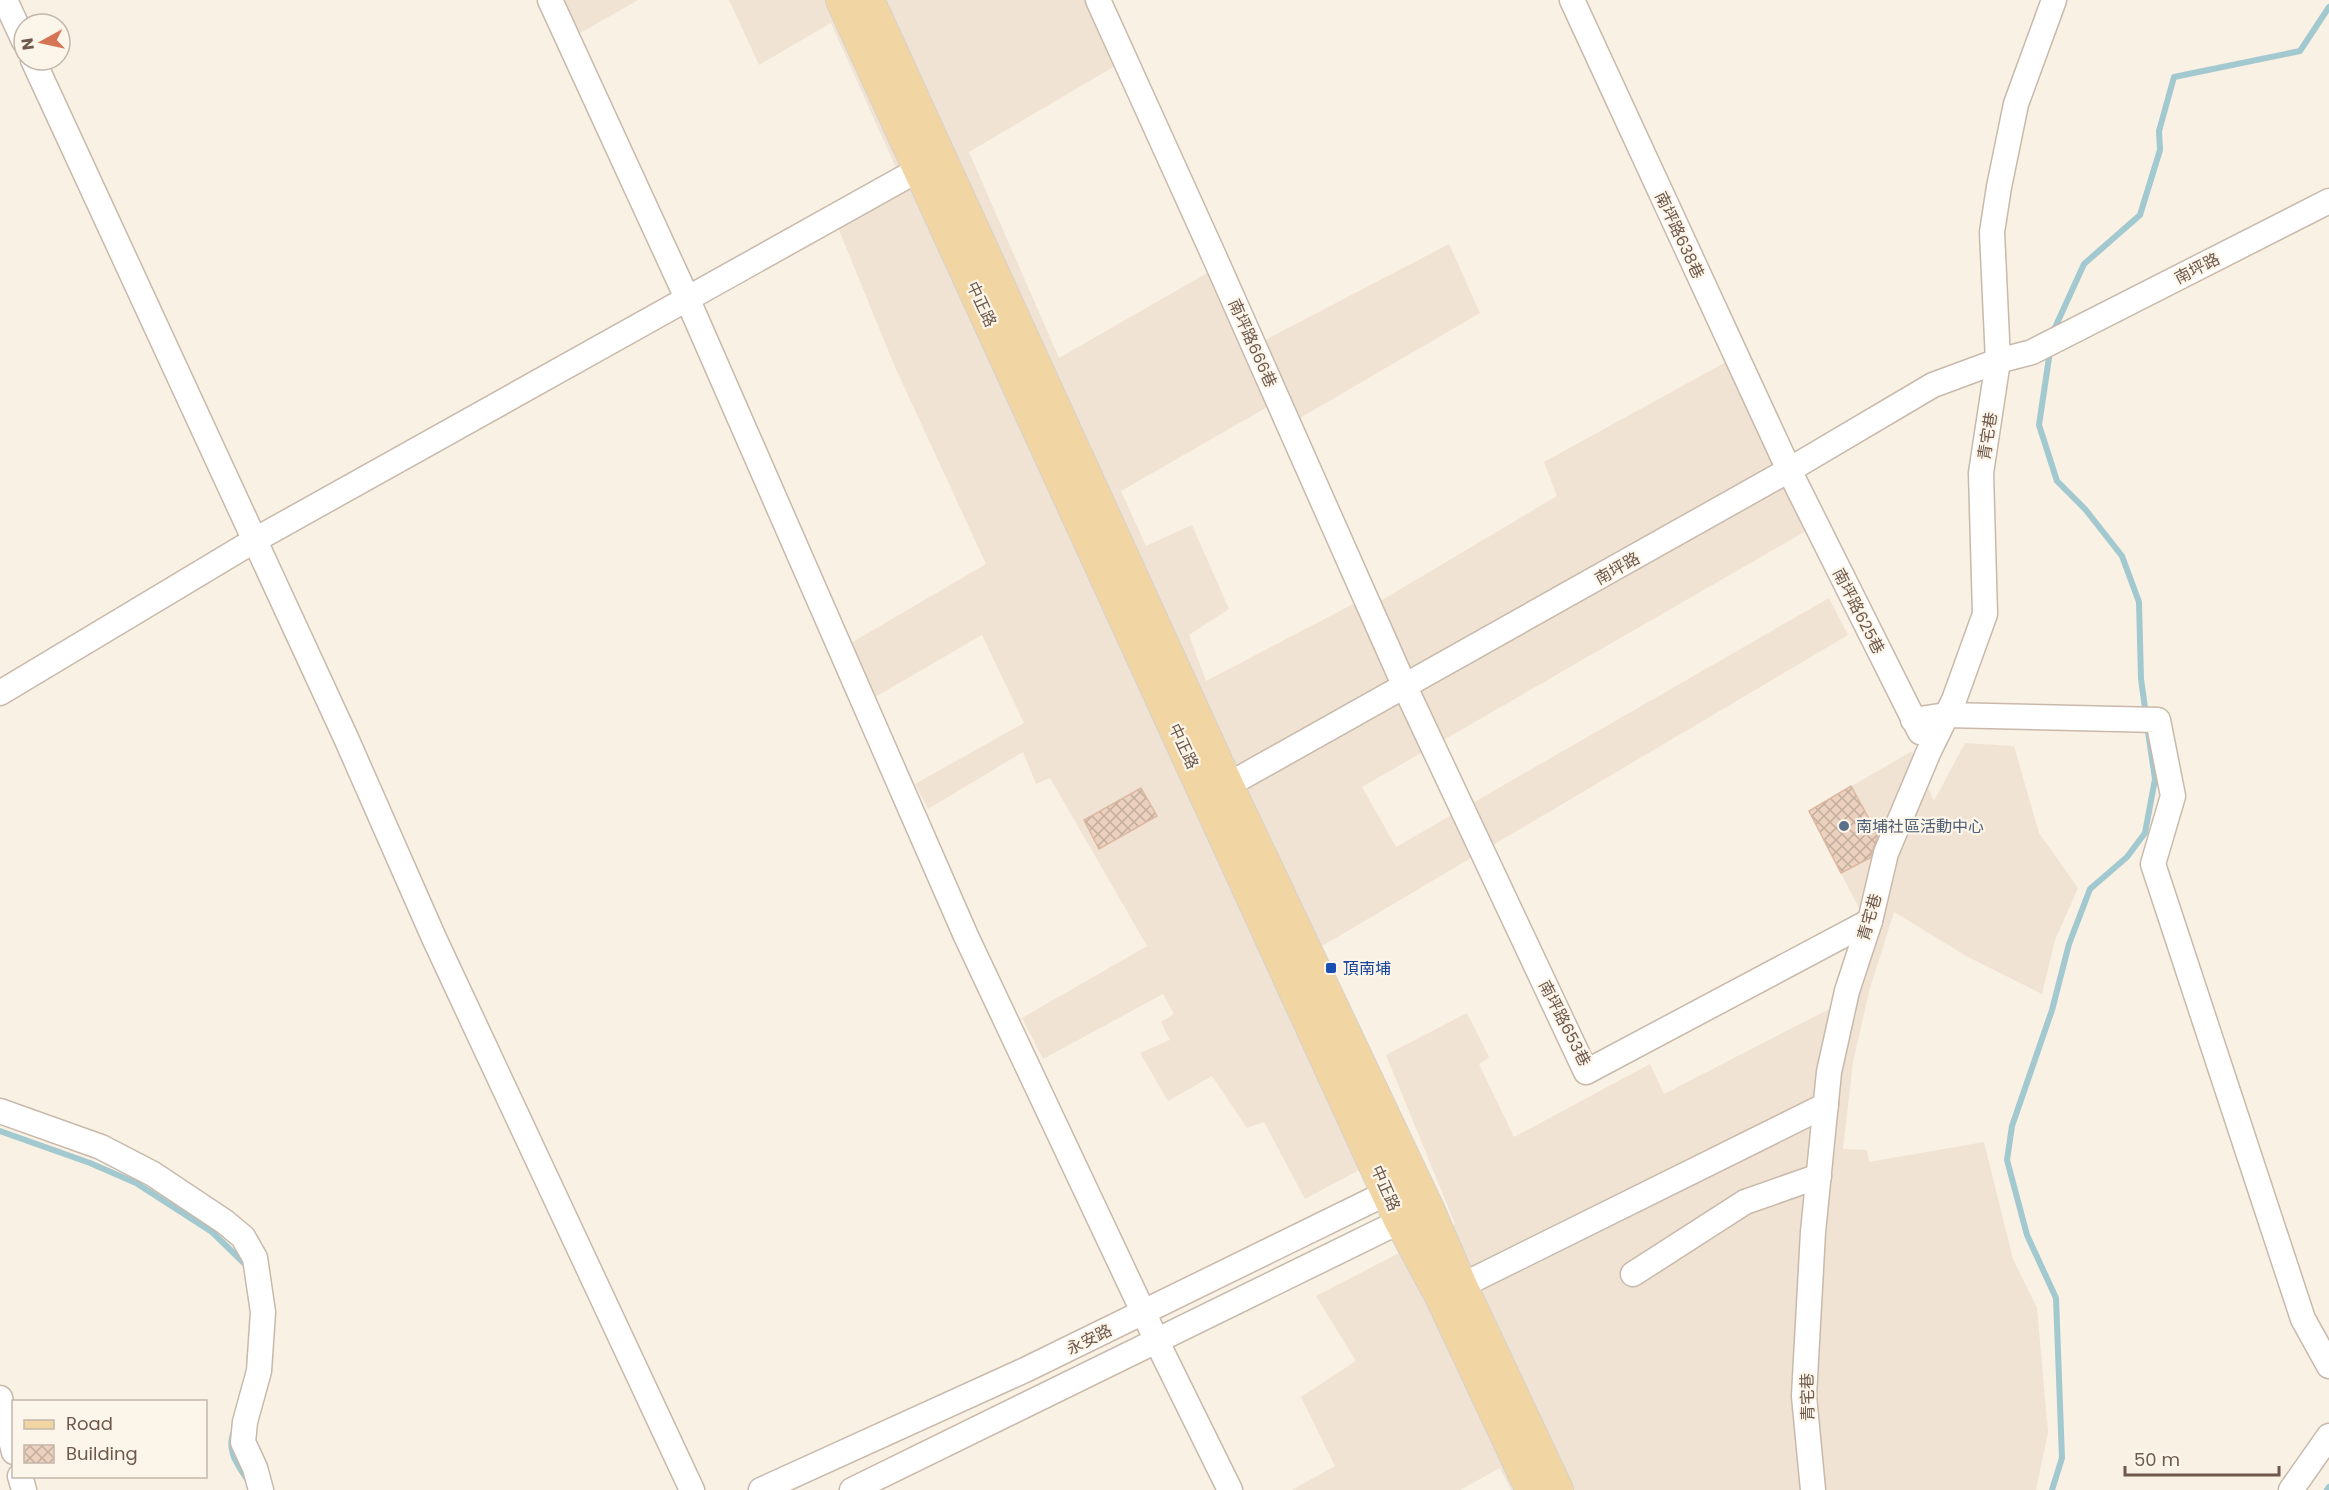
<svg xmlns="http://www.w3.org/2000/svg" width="2329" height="1490" font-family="Poppins,'Noto Sans TC',sans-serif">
  <defs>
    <pattern id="building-cross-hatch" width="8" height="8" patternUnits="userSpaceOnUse" patternTransform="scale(1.5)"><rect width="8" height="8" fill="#ebd1be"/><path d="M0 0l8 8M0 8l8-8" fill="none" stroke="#c3ad9d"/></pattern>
  </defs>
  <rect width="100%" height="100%" fill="#f9f1e3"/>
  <!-- residential -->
  <g fill="#f0e3d3">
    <path d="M559,0h79l-63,36z"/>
    <path d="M729,0h356l30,66 -146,86 90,206 155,-89 34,80 201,-105 31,69 -180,105 -12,-23 -167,96 25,55 46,-21 37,84 -40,26 17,46 147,-77 29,-4 175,-104 -13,-34 182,-100 80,169 -444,256 34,60 433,-249 19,37 -519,307 -57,31 91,195 -58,31 -41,-77 -17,6 -35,-52 -44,25 -28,-48 30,-13 -9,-18 13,-8 -11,-20 -120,65 -21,-41 125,-72 -97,-168 -14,6 -13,-32 -95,57 -13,-25 109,-61 -42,-88 -107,62 -24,-54 135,-79 -91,-197 -61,-149 67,-39 -70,-156 -72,42z"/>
    <path d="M1965,743l49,3 25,87 39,55 -23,52 -13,54 -74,-37 -74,-45 -24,76 -17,74 -10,87 24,1 2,12 115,-20 29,117 24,49 11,124 -12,58h-525l-11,-22 -40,22h-168l43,-24 -34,-69 55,-36 -40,-65 139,-72 -69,-169 81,-42 22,44 -10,7 35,73 136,-73 14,30 175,-90 25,-86 -55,-107 103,-60 22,50z"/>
  </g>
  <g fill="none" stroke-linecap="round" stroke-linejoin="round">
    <!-- stream -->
    <g stroke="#a2c8d0" stroke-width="6">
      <path d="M2053,332l31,-68 56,-49 20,-65 -1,-19 15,-54 126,-26 29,-44"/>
      <path d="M2050,351l-11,74 18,56 28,28 37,47 17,46 2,77 5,36"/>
      <path d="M0,1131l90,32 46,20 76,49 37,36"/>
      <path d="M235,1429c-10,21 2,35 14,53"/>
      <path d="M2052,1490l10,-32 -6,-160 -29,-63 -20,-75 5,-34 40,-116 17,-66 21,-55 37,-32 18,-24 10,-54 -8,-54"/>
      <path d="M2327,1490l2,-3"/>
    </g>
  </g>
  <!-- building -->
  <g fill="url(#building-cross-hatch)" stroke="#dcb8a1" stroke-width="1.5">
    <path d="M1851,786l27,49 -8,23 -29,15 -32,-62z"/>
    <path d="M1141,788l16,28 -58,33 -15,-29z"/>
  </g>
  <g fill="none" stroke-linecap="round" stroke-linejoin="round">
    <defs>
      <g id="minor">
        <path d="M5,0l19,41"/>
        <path d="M550,0l137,298 279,638 197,418 67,136"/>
        <path d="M1098,0l116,256 191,431 181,385 284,-151"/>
        <path d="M1572,0l217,470 131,262"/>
        <path d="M33,60l313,678 88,200 258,552"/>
        <path d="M0,693l255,-153 679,-379"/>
        <path d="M1913,720l33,-5 212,5 15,76 -20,68 150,455 26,47"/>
        <path d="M1212,794l577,-324 144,-85 65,-24 34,-9 297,-151"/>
        <path d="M0,1111l101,36 52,27 72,48 18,15 12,21 8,54 -4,59 -14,51 -2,20 12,26 6,22"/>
        <path d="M1633,1274l112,-72 74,-26"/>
        <path d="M1461,1286l365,-181"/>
        <path d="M0,1398l14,54"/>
        <path d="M20,1476l4,14"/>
        <path d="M761,1490l264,-120 378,-185"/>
        <path d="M852,1490l563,-276"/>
        <path d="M1813,1490l-9,-94 9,-164 16,-160 18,-81 23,-70 16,-68 43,-102 25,-51 31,-86 -4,-141 17,-112 -6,-129 7,-45 17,-83 38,-104"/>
        <path d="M2291,1490l38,-54"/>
      </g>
      <g id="major">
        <path d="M842,0l558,1220 41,76 91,194"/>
        <path d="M868,0l360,787 200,422 33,77 96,204"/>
      </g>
    </defs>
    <!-- minor casing -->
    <use href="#minor" stroke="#c8b9ab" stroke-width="27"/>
    <!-- major casing -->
    <use href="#major" stroke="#d6d1cd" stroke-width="34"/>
    <!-- minor -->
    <use href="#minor" stroke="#fff" stroke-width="24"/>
    <!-- major -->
    <use href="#major" stroke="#f1d5a3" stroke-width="32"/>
  </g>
  <!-- markers -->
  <circle fill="#5c6f8a" stroke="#fcf5e9" stroke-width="2" cx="1844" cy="826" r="6"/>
  <rect fill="#1a4fb4" stroke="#fcf5e9" stroke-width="2" x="1325" y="962" width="12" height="12" rx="3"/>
  <g text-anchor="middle" stroke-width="4.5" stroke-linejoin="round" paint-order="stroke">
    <!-- street labels -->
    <g font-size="16" fill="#6e594c" stroke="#fcf5e9">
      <text transform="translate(1680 235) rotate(65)" y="6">南坪路638巷</text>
      <text transform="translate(2197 268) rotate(-27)" y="6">南坪路</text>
      <text transform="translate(982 304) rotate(65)" y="6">中正路</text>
      <text transform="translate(1253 343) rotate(66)" y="6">南坪路666巷</text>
      <text transform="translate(1987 436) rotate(-81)" y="6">青宅巷</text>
      <text transform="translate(1617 568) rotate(-29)" y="6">南坪路</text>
      <text transform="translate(1859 611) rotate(63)" y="6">南坪路625巷</text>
      <text transform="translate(1184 746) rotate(65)" y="6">中正路</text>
      <text transform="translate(1869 917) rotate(-74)" y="6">青宅巷</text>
      <text transform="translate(1565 1023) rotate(63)" y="6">南坪路653巷</text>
      <text transform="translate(1386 1188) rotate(66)" y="6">中正路</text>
      <text transform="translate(1089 1339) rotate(-26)" y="6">永安路</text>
      <text transform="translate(1807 1397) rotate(-91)" y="6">青宅巷</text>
    </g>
    <!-- service labels -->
    <g font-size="16" fill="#4e5e75" stroke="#fcf5e9" text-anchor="start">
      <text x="1856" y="832">南埔社區活動中心</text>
    </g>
    <!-- transit labels -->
    <g font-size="16" fill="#164399" stroke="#fcf5e9" text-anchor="start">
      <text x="1343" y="974">頂南埔</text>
    </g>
  </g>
  <!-- legend -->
  <rect x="12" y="1400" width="195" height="78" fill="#fcf5e9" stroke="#c3b7aa" stroke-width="1.5"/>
  <rect x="24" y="1420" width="30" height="9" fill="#f1d5a3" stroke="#c3b7aa" stroke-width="1.5"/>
  <text x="66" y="1430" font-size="18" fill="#6e594c">Road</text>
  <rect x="24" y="1445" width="30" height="18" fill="url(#building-cross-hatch)" stroke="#c3b7aa" stroke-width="1.5"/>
  <text x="66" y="1460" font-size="18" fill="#6e594c">Building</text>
  <!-- north arrow -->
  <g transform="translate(42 42) rotate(262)"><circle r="28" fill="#fcf5e9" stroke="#c3b7aa" stroke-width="1.5"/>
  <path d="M0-4.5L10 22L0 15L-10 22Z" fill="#d57556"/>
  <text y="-9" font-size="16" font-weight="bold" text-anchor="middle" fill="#6e594c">N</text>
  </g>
  <!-- scale -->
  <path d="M2125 1466v9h154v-9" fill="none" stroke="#6e594c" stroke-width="3"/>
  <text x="2134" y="1466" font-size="18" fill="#6e594c" stroke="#fcf5e9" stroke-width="4.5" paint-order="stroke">50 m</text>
</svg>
